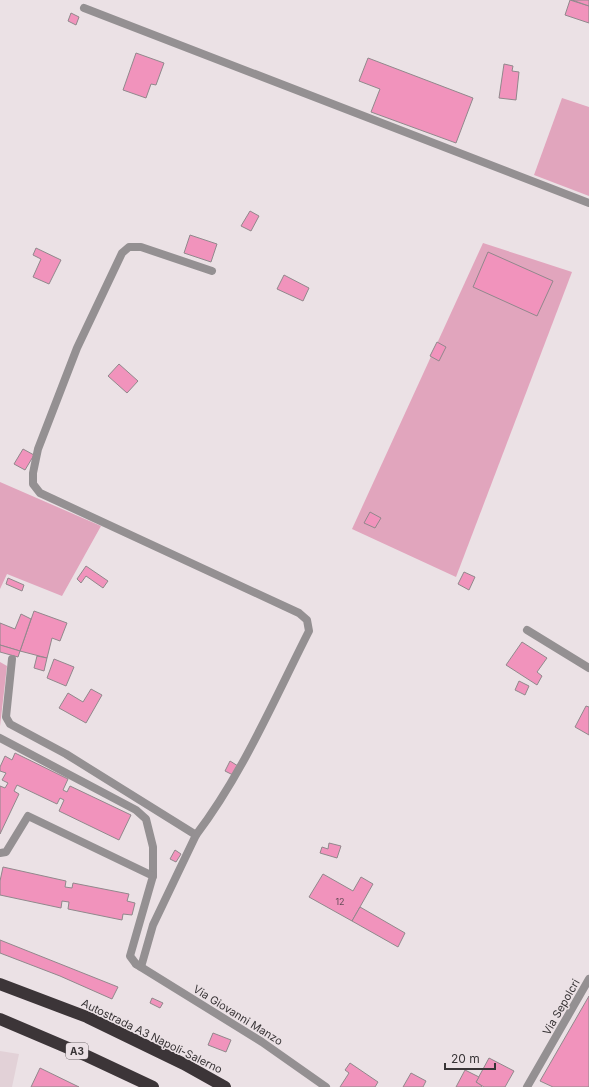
<svg xmlns="http://www.w3.org/2000/svg" width="589" height="1087" font-family="Inter,sans-serif">
  <rect width="100%" height="100%" fill="#ebe1e5"/>
  <!-- built -->
  <path fill="#e2d1d7" d="M0,1051l19,3 -7,33h-12z"/>
  <!-- green -->
  <g fill="#e1a5bd">
    <path d="M562,98l27,9v89l-55,-21z"/>
    <path d="M483,243l89,29 -116,305 -104,-48z"/>
    <path d="M0,482l101,44 -39,70 -55,-22 -7,15z"/>
    <path d="M0,662l7,4 -7,60z"/>
  </g>
  <!-- building -->
  <g fill="#f193bc" stroke="#91888c">
    <path d="M570,0l19,6v17l-24,-8z"/>
    <path d="M572,0h17v6z"/>
    <path d="M71,13l8,4 -3,8 -8,-4z"/>
    <path d="M136,53l28,10 -8,22 -5,-1 -5,14 -23,-8z"/>
    <path d="M368,58l105,40 -17,45 -85,-31 9,-23 -21,-8z"/>
    <path d="M504,64l9,2 -1,5 7,1 -3,28 -17,-2z"/>
    <path d="M250,211l9,5 -8,15 -10,-5z"/>
    <path d="M190,235l27,9 -6,18 -27,-9z"/>
    <path d="M36,248l25,12 -12,24 -16,-7 8,-18 -8,-4z"/>
    <path d="M488,252l65,29 -16,35 -64,-29z"/>
    <path d="M284,275l25,13 -6,13 -26,-12z"/>
    <path d="M437,342l9,5 -7,14 -9,-5z"/>
    <path d="M119,364l19,17 -11,12 -19,-17z"/>
    <path d="M23,449l11,6 -9,15 -11,-6z"/>
    <path d="M370,512l11,6 -6,10 -11,-5z"/>
    <path d="M86,566l22,15 -5,7 -17,-12 -5,7 -4,-4z"/>
    <path d="M464,572l11,5 -6,13 -11,-6z"/>
    <path d="M8,578l16,7 -2,6 -16,-7z"/>
    <path d="M34,611l33,12 -7,18 -8,-3 -5,20 -27,-7z"/>
    <path d="M21,614l10,5 -11,32 -20,-6v-22l15,6z"/>
    <path d="M522,642l25,16 -10,14 5,4 -5,9 -31,-20z"/>
    <path d="M0,645l20,6 -2,6 -18,-5z"/>
    <path d="M37,656l10,2 -3,13 -10,-3z"/>
    <path d="M54,659l20,8 -8,19 -19,-8z"/>
    <path d="M519,681l10,5 -4,9 -10,-5z"/>
    <path d="M91,689l11,6 -16,28 -27,-15 9,-15 15,9z"/>
    <path d="M586,706l3,1v28l-14,-8z"/>
    <path d="M15,753l53,26 -5,11 4,2 3,-6 61,29 -12,25 -60,-29 5,-11 -4,-2 -3,6 -40,-19 -3,6 5,3 -19,40v-48l5,2 3,-5 -6,-3 4,-7 -6,-2v-4l5,-11 7,4z"/>
    <path d="M230,761l8,5 -5,9 -8,-4z"/>
    <path d="M329,843l12,3 -4,12 -17,-5 2,-6 6,2z"/>
    <path d="M175,850l6,4 -5,8 -6,-3z"/>
    <path d="M3,867l63,14 -1,6 7,1 1,-5 56,11 -2,7 8,2 -3,12 -9,-1 -1,6 -54,-11 1,-7 -7,-1 -1,7 -61,-13v-14z"/>
    <path d="M323,874l30,17 8,-14 12,7 -21,37 -43,-24z"/>
    <path d="M360,907l45,26 -7,14 -46,-26z"/>
    <path d="M0,940l118,47 -6,12 -52,-23 -60,-23z"/>
    <path d="M589,996v91h-36l-13,-6z"/>
    <path d="M152,998l11,5 -3,5 -10,-5z"/>
    <path d="M213,1033l18,7 -5,12 -18,-7z"/>
    <path d="M489,1058l25,13 -9,16h-21l-8,-5z"/>
    <path d="M350,1063l28,19 -3,5h-35l9,-14 -4,-3z"/>
    <path d="M40,1068l39,19h-48z"/>
    <path d="M465,1070l14,7 -3,5 6,4 -1,1h-25z"/>
    <path d="M411,1073l15,8 -3,6h-20z"/>
  </g>
  <g fill="none" stroke-linecap="round" stroke-linejoin="round">
    <!-- service -->
    <g stroke="#949092" stroke-width="8">
      <path d="M84,8l505,195"/>
      <path d="M527,630l62,38"/>
      <path d="M12,659l-6,58 4,7 56,30 130,81 -43,90 -12,42"/>
      <path d="M0,738l136,72 10,9 7,28v29"/>
      <path d="M196,835c47,-62 78,-135 113,-204l-2,-11 -8,-7 -259,-120 -7,-9v-11l5,-24 39,-101 45,-95 7,-6h12l71,24"/>
      <path d="M0,853l6,-1 22,-36 125,60 -23,80 6,8"/>
    </g>
    <!-- minor -->
    <path stroke="#949092" stroke-width="8" d="M136,964l126,78 64,45"/>
    <!-- tertiary -->
    <path stroke="#949092" stroke-width="8" d="M527,1087l62,-108"/>
    <!-- motorway -->
    <g stroke="#3c3538" stroke-width="12">
      <path d="M0,984l87,33 97,47 41,23"/>
      <path d="M0,1019l87,37 66,31"/>
    </g>
  </g>
  <g text-anchor="middle" stroke-width="3" stroke-linejoin="round" paint-order="stroke">
    <!-- number labels -->
    <g font-size="9" fill="#664c58">
      <text x="340" y="905">12</text>
    </g>
    <!-- shield labels -->
    <rect fill="#ebe1e5" stroke="#6e686a" stroke-width="1" x="66" y="1043" width="22" height="16" rx="3"/>
    <g font-size="10" font-weight="bold" fill="#383436">
      <text x="77" y="1055">A3</text>
    </g>
    <!-- street labels -->
    <g font-size="11" fill="#383436" stroke="#ebe1e5">
      <text transform="translate(561 1007) rotate(-60)" y="4">Via Sepolcri</text>
      <text transform="translate(238 1015) rotate(32)" y="4">Via Giovanni Manzo</text>
      <text transform="translate(152 1036) rotate(26)" y="4">Autostrada A3 Napoli-Salerno</text>
    </g>
  </g>
  <!-- scale -->
  <path d="M445 1063v6h50v-6" fill="none" stroke="#383436" stroke-width="2"/>
  <text x="451" y="1063" font-size="12" fill="#383436" stroke="#ebe1e5" stroke-width="3" paint-order="stroke">20 m</text>
</svg>
